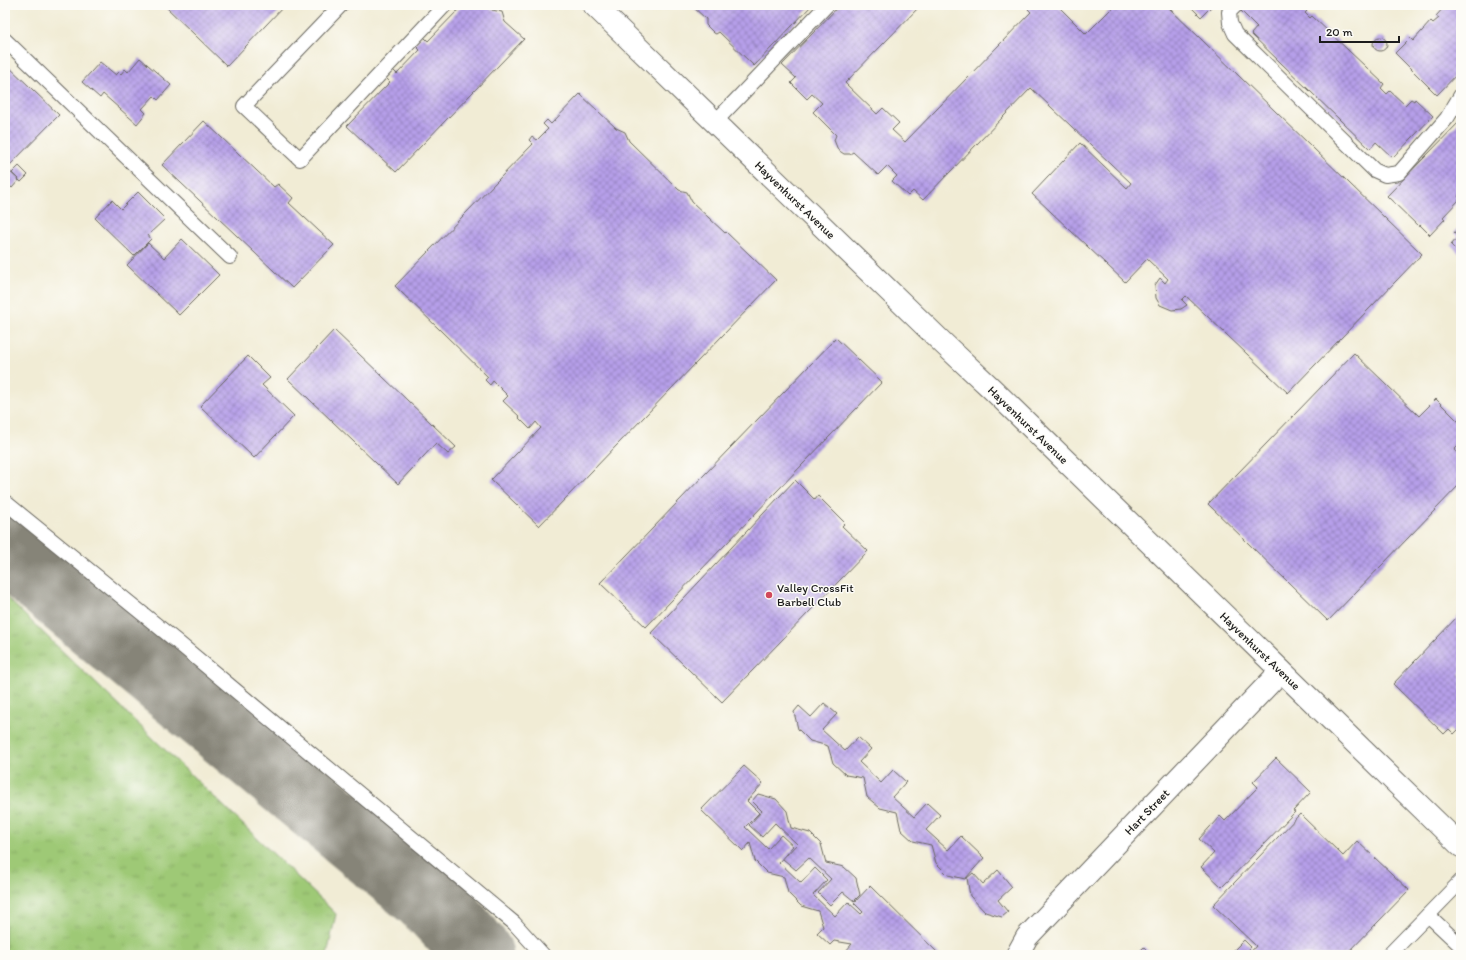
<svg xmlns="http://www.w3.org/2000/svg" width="1466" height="960" font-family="Itim,sans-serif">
  <defs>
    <pattern id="grass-tufts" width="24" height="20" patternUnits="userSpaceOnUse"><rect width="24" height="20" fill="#9ec976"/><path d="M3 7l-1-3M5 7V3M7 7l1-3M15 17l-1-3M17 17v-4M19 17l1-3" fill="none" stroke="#88ac66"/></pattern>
    <pattern id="building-cross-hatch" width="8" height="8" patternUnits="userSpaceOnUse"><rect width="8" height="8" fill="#b69fe9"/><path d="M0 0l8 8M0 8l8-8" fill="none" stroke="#9381bc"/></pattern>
  </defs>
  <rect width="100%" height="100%" fill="#fdfcf7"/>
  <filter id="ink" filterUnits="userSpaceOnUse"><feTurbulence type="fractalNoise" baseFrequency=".025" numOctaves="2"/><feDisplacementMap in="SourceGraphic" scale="8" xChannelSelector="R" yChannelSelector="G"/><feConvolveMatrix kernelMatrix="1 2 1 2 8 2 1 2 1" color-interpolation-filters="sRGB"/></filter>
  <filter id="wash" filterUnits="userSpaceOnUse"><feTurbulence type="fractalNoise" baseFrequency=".012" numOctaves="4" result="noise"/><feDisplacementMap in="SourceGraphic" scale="16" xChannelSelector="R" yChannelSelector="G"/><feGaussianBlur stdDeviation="0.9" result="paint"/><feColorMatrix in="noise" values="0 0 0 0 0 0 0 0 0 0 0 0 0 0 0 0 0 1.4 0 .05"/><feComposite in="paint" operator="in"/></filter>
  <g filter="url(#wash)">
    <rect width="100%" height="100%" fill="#f1ecd5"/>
    <!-- grass -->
    <path fill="url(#grass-tufts)" stroke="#5d7249" d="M5,596l331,318 -9,41h-322z"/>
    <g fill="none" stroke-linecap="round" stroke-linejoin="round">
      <!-- taxiway -->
      <path stroke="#868478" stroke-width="71" d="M5,549l420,347c19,18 37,37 53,59"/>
    </g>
    <g id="blocks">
      <!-- building -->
      <g fill="url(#building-cross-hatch)">
        <path d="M164,5h121l-58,61z"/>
        <path d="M458,5h29l5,5 10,2 3,10 19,17 -128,133 -49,-46 43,-44 -4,-4 7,-8 4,4 23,-24 -6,-6 9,-8 5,5 32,-33z"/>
        <path d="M691,5h121l-58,61 -35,-34 -3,2 -2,-1 -8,-8v-6z"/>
        <path d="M840,5h81l-76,78 32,31 6,-6 16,15 -7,7 13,12 126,-130 -3,-3 4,-4h25l29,29 29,-29h51l256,249 -134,139 -102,-97 -4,4 5,5 -6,4 -9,1 -12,-5 -4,-7 -1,-13 5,-7 5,5 3,-4 -21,-20 -22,23 -93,-88 48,-51 47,45 4,-5 -100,-95 -108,112 -10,-9 -5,5 -16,-15 5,-5 -10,-10 -9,9 -25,-23 -3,2h-6l-6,-4 -4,-10 2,-5 -23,-23 9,-9 -10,-9 -5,5 -16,-16 5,-5 -14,-13z"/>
        <path d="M1189,5h24l-12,12z"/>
        <path d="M1245,5h56l6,6 -2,2 5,5 2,-2 72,68 -3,4 6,6 3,-3 15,14 6,-6 3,2 1,-2 18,17 -40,42 -17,-16 -6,7 -119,-115 6,-7 -17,-17z"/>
        <path d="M1446,5h15v65l-24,25 -42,-42 15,-15 3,3 18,-20 2,2 6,-5 -3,-2z"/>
        <circle cx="1380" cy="44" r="7"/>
        <path d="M140,58l31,27 -13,15 -4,-4 -12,13 4,4 -9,11 -34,-30 -3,4 -18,-16 18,-20 16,13 3,-3 2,2 4,-5 3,3z"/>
        <path d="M5,63l54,52 -54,55z"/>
        <path d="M580,94l36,34 9,4 4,9 50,49 8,2 5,10 33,31 1,-1 50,48 -237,246 -48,-46 50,-52 -5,-6 -6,7 -11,-11 1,-1 -17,-16 5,-5 -15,-15 -3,4 -5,-5 3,-3 -93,-91 138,-142 -4,-4 3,-4 5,4 11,-11 -5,-5 4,-4 4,4z"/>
        <path d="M1461,120v73l-3,3 2,3 -17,18 2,2 -15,16 -10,-10 -1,2 -32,-31z"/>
        <path d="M204,121l70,66 4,-3 15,14 -4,5 45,42 -42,43 -130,-123z"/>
        <path d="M19,166l9,9 -7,7 -9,-9z"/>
        <path d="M9,171l10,9 -7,8 -7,-7v-6z"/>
        <path d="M138,192l27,27 -17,16 3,4 -17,17 -39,-38 17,-18 9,9z"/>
        <path d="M1461,225v30l-10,-10 7,-8 -4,-4z"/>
        <path d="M182,239l37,36 -40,40 -52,-50 21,-22 16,15z"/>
        <path d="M334,330l122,117 -8,7 -12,-11 -38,41 -110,-105z"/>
        <path d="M836,338l46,44 -236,245 -46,-44z"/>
        <path d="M1354,353l65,63 17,-17 25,25v19l-7,7 7,6v27l-133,138 -120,-117z"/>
        <path d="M248,356l22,22 -8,7 32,31 -40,42 -54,-52z"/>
        <path d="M795,480l20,20 3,-4 27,27 -3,3 26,25 -146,151 -71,-69z"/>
        <path d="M1458,616l3,3v108l-7,7 -5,-5 -5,5 -51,-50z"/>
        <path d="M824,703l13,11 -15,16 23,21 13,-14 13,12 -12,13 22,21 12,-13 13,12 -14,15 22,20 13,-14 13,12 -14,15 22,20 13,-14 23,22 -19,21 -17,-4 -12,-12 -5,-18 -18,-4 -12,-11 -4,-18 -17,-4 -13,-11 -4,-19 -17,-3 -13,-12 -5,-17 -18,-5 -12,-12 -4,-17 5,-6 12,11z"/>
        <path d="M1276,758l35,34 -18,19 2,1 -73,75 -21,-20 13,-14 -15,-14 21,-23 5,5 33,-34 -5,-5z"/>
        <path d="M744,766l19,17 -16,18 12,12 -14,14 23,22 13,-14 12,11 -14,16 22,21 14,-15 12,12 -14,15 22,21 13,-14 13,12 2,-2 -9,-9 16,-17 70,69h-91l-4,-3 7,-8 -18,-3 -4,4 -13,-12 6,-6 -5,-16 -17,-5 -13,-13 -4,-16 -17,-4 -12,-12 -5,-18 -7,8 -42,-41z"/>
        <path d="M758,794l18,5 11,12 4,17 19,5 11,11 5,19 18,4 12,11 4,17 -6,6 -11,-9 -13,13 -12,-12 13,-14 -22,-21 -13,12 -13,-11 14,-15 -22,-21 -13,14 -13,-12 13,-14 -10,-10z"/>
        <path d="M1300,814l43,42 14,-15 52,49 -63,65h-98l8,-9 -43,-41z"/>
        <path d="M998,870l14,17 -14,13 10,12 -6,5 -17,-5 -15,-16 -3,-18 6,-5 10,11z"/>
        <path d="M1244,940l7,7 -8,8h-14z"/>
        <path d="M1144,947l8,8h-16z"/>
      </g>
    </g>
  </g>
  <g filter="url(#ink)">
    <use href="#blocks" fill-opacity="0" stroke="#67655d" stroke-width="1"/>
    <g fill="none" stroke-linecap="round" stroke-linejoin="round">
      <defs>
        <g id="service">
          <path d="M341,5l-97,101 56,53 145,-154"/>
          <path d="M1236,5l-7,7 1,11 5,11 139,136 11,5 14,-2 48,-55 14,-23"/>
          <path d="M5,40l225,217"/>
          <path d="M715,122l112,-117"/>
          <path d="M5,502l170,138 339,283 29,32"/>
          <path d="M1428,915l33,31"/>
          <path d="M1389,955l72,-74"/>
        </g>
        <path id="minor" d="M1017,955l10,-18 254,-266"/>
        <path id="secondary" d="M594,5l351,340 46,43 470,458"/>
      </defs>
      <!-- service casing -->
      <use href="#service" stroke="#67655d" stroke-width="16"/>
      <!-- minor casing -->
      <use href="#minor" stroke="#67655d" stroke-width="24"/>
      <!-- secondary casing -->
      <use href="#secondary" stroke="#67655d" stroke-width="24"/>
      <!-- service -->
      <use href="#service" stroke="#fff" stroke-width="14"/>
      <!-- minor -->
      <use href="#minor" stroke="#fff" stroke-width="22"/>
      <!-- secondary -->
      <use href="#secondary" stroke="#fff" stroke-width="22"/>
    </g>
  </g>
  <!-- markers -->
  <circle fill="#d1495b" stroke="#fdfcf7" stroke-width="1.5" cx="769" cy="595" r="4"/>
  <g text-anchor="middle" stroke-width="3" stroke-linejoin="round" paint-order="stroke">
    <!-- street labels -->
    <g font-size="12" fill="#1c1c1c" stroke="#fdfcf7">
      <text transform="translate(795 200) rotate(44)" y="4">Hayvenhurst Avenue</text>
      <text transform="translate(1028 425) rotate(44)" y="4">Hayvenhurst Avenue</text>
      <text transform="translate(1260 651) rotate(44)" y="4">Hayvenhurst Avenue</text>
      <text transform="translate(1147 812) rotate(-46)" y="4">Hart Street</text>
    </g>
    <!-- poi labels -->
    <g font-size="12" fill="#1c1c1c" stroke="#fdfcf7" text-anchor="start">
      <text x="777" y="592">Valley CrossFit<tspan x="777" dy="14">Barbell Club</tspan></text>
    </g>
  </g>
  <!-- margin -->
  <rect width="1466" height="960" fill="none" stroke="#fdfcf7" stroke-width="20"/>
  <!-- scale -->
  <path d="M1320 36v6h79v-6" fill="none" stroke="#1c1c1c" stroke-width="2"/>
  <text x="1326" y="36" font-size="12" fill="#1c1c1c" stroke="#fdfcf7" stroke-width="3" paint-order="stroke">20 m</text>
</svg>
